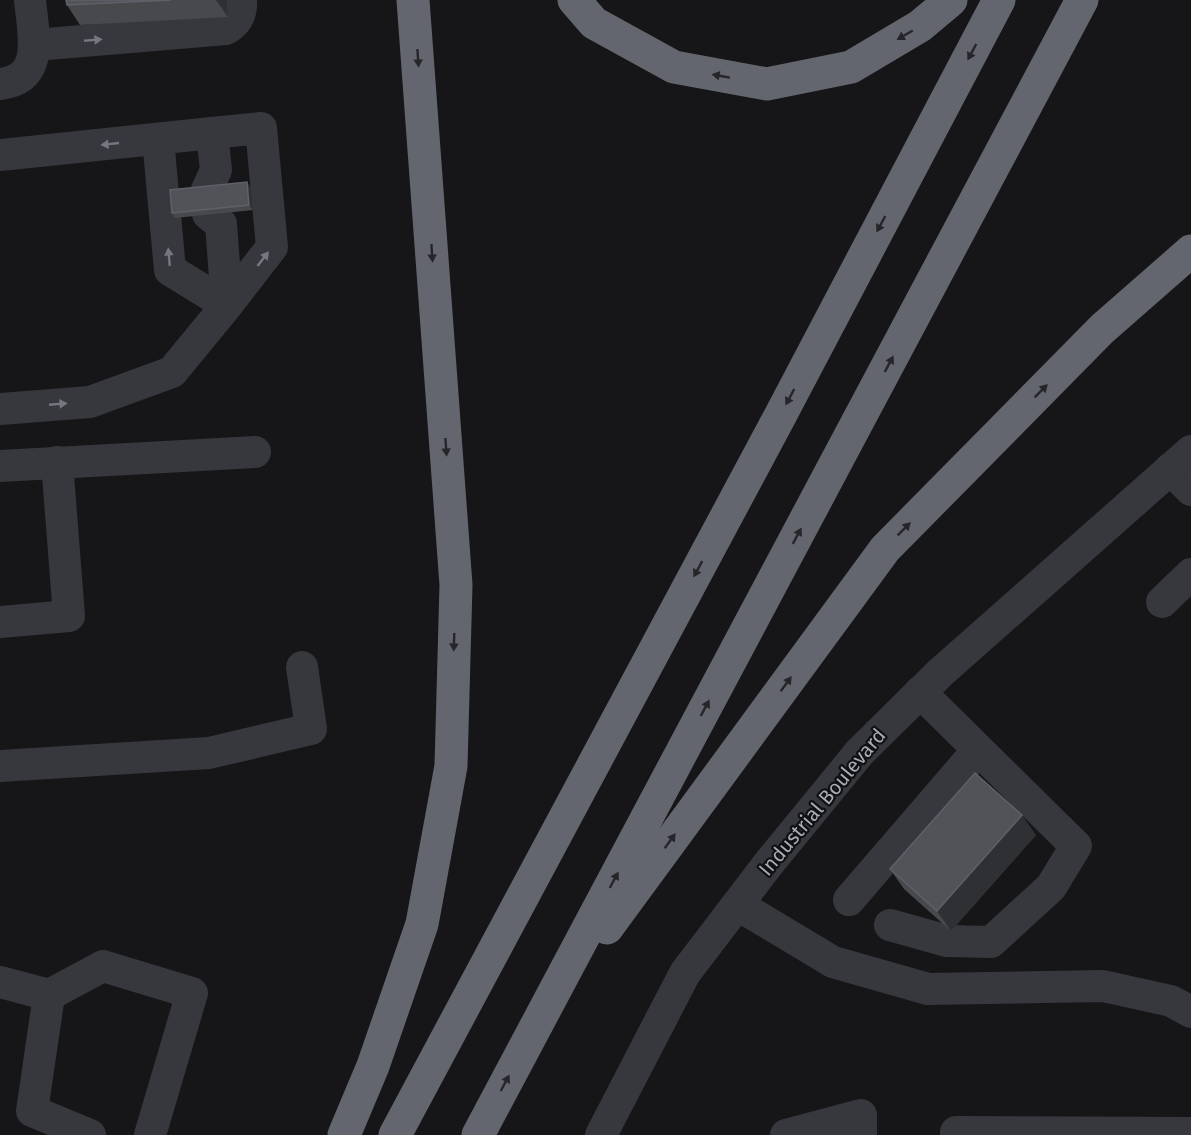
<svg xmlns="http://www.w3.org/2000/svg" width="1191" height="1135" font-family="'Fira Sans',sans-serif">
  <rect width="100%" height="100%" fill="#161618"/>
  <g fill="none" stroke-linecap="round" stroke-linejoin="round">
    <!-- minor -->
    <g stroke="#37383d" stroke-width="32">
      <path d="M35,45l191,-16c12,-7 16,-15 15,-29"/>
      <path d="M0,84c46,-5 33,-51 30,-84"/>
      <path d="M158,139l12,131 57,35 45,-58 -11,-119 -49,5"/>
      <path d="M0,155l212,-22 4,37 -10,22"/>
      <path d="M0,409l90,-7 82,-30 55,-67 -6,-81 -13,-10"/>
      <path d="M0,466l255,-14"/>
      <path d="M1170,469l21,21"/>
      <path d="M1162,602l29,-28"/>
      <path d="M0,622l69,-6 -12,-154"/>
      <path d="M0,766l209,-13 102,-24 -9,-62"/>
      <path d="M849,900l129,-150"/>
      <path d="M738,905l95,57 95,27 175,-3 68,15 20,11"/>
      <path d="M890,925l57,16 44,1 60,-55 25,-41 -156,-154"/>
      <path d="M0,982l49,13 54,-29 89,27 -42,142"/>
      <path d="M49,995l-17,116 58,24"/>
      <path d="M601,1135l84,-162 84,-110 90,-110 81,-80 251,-222"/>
      <path d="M786,1135l75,-20v20"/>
      <path d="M956,1135v-3l235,1"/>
    </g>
    <!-- highway -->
    <g stroke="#63666e" stroke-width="33">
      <path d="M574,0l20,23 80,44 93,17 84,-17 69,-41 31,-26"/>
      <path d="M607,928l278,-379 217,-220 89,-78"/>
      <path d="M344,1135l29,-69 49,-142 29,-158 5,-181 -43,-585"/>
      <path d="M395,1135l384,-717 220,-418"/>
      <path d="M478,1135l604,-1135"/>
    </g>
  </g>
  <!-- wall -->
  <g fill="#47494d">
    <path d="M66,0h161l1,17 -148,8 -13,-20z"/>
    <path d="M251,187l2,23 -78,8 -3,-5z"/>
    <path d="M1036,835l-85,96 -47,-42 -14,-20z"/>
  </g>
  <!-- shaded-wall -->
  <g fill="#2f3033">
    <path d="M216,0h11l1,17z"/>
    <path d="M247,182l4,5 2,23 -4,-5z"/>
    <path d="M1022,815l14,20 -85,96 -14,-20z"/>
  </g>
  <!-- building -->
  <g fill="#525359" stroke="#5f6168" stroke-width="1.5">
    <path d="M66,0h105l-104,5z"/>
    <path d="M247,182l2,23 -77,8 -2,-23z"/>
    <path d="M975,773l47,42 -85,96 -47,-42z"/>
  </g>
  <!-- one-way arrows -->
  <defs><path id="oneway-solid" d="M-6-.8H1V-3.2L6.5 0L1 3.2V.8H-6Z" transform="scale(1.5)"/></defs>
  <g fill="#26262a">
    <use href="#oneway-solid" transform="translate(905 35) rotate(150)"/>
    <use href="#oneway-solid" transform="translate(972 52) rotate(118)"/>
    <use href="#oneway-solid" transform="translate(418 58) rotate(86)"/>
    <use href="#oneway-solid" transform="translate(721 76) rotate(-170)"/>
    <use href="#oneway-solid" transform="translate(881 224) rotate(118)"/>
    <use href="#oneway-solid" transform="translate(432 253) rotate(86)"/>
    <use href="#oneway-solid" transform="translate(889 364) rotate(-62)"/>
    <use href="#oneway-solid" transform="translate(1041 391) rotate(-45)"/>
    <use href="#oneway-solid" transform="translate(790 397) rotate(118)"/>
    <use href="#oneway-solid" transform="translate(446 447) rotate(86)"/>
    <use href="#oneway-solid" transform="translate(904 529) rotate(-45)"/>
    <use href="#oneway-solid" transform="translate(797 536) rotate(-62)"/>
    <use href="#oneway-solid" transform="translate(698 569) rotate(118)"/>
    <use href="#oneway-solid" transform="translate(454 642) rotate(92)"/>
    <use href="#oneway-solid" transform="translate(786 684) rotate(-54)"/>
    <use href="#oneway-solid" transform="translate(705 708) rotate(-62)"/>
    <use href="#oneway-solid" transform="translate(670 841) rotate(-54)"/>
    <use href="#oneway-solid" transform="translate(614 880) rotate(-62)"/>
    <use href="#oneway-solid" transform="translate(505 1083) rotate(-62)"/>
  </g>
  <g fill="#757881">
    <use href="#oneway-solid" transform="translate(93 40) rotate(-5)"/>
    <use href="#oneway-solid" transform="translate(110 144) rotate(174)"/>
    <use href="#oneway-solid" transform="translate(169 257) rotate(-95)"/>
    <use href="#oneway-solid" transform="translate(263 259) rotate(-52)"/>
    <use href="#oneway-solid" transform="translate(58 404) rotate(-5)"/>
  </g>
  <g text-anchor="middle" stroke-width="4.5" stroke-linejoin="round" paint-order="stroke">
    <!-- street labels -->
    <g font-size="20" fill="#a8adb8" stroke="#111113">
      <text transform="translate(822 802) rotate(-50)" y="7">Industrial Boulevard</text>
    </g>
  </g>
</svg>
